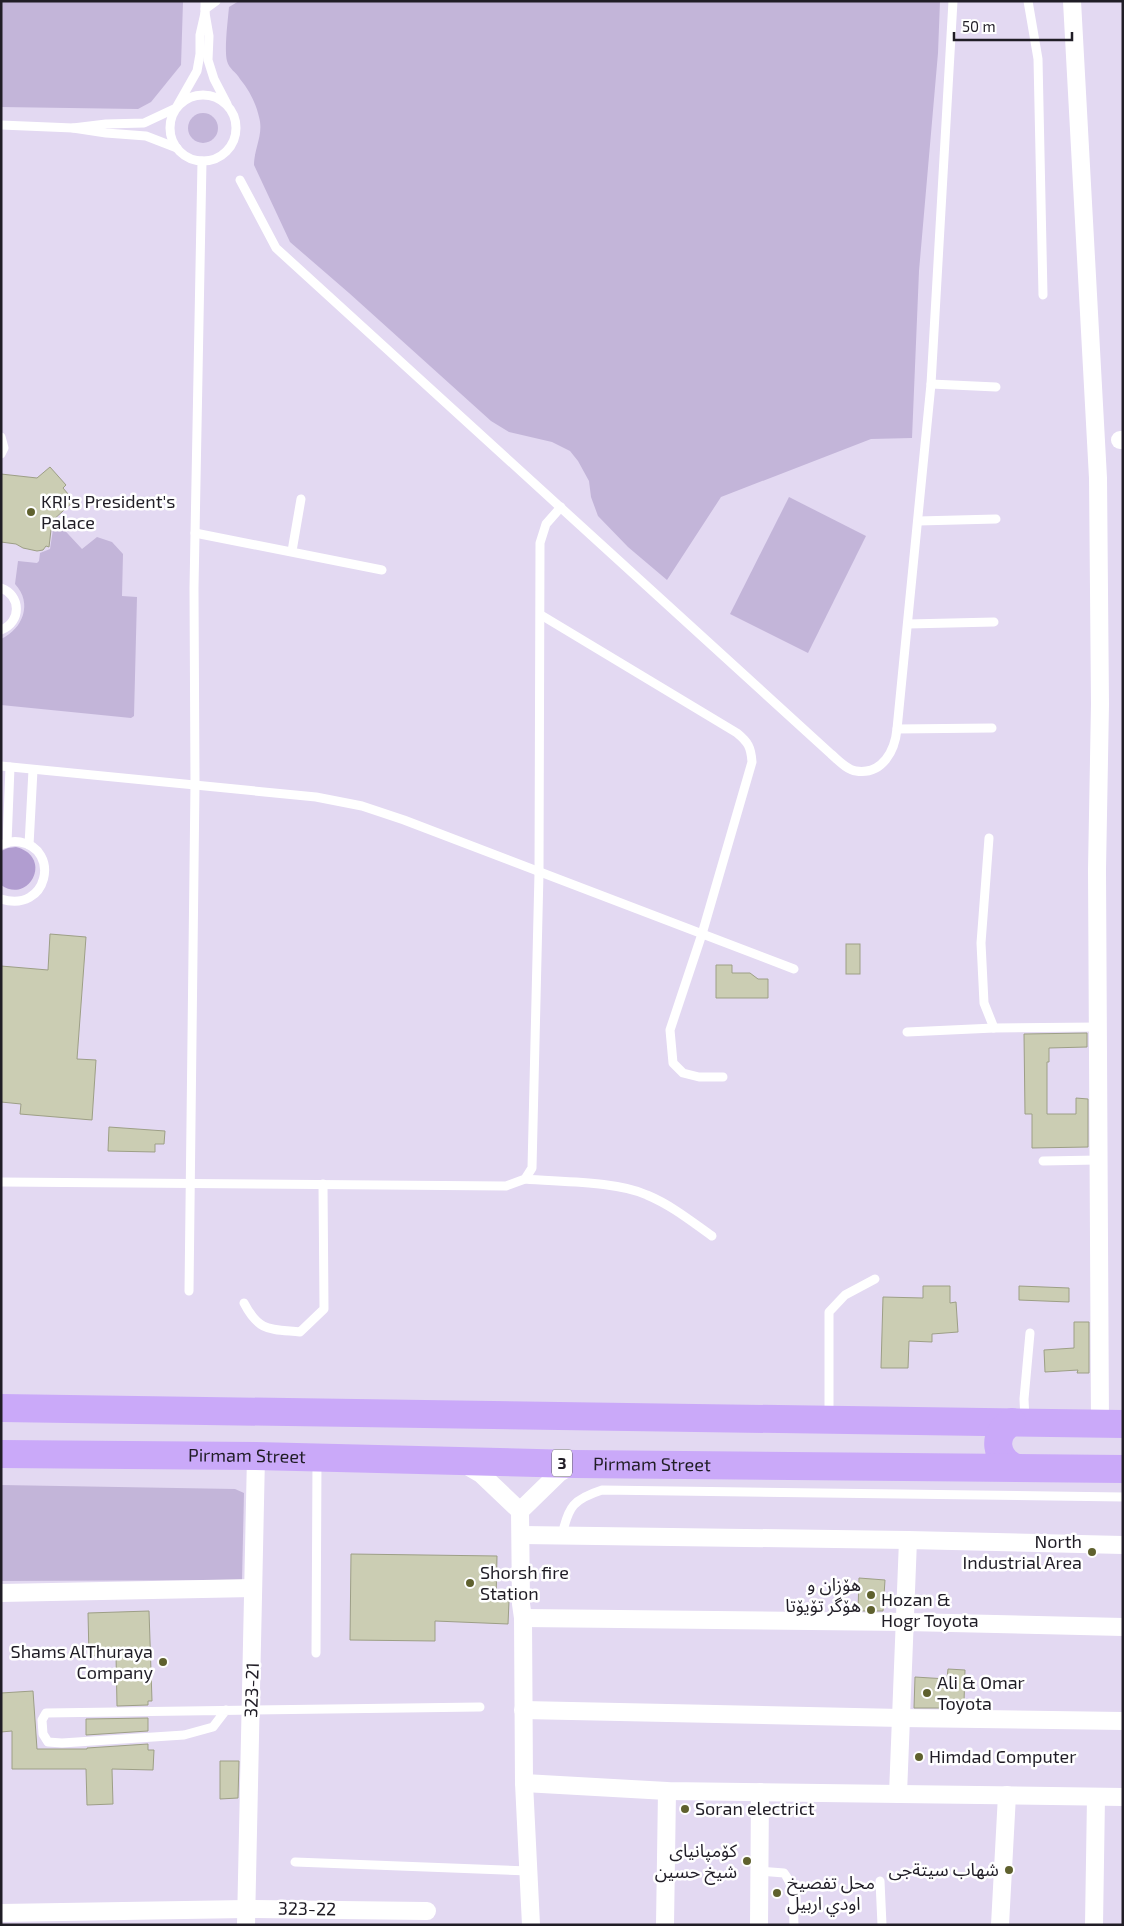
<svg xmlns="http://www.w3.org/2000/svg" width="1124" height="1926" font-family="'Exo 2','Noto Sans Arabic',sans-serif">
  <rect width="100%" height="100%" fill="#e3d9f2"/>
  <!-- green -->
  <g fill="#c3b5d9">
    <path d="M1,1h182l-2,64 -30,37 -13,7 -137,-2z"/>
    <path d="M239,1h701l-2,52 -19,218 -7,167 -41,1 -150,58 -54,83 -39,-33 -30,-31 -7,-19 -2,-16 -11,-20 -8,-10 -18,-9 -43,-10 -18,-11 -142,-128 -59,-51 -36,-77c0,-17 10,-31 5,-48 -3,-14 -10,-27 -19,-38 -4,-7 -11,-10 -13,-18 -3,-11 1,-42 2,-54z"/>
    <circle cx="203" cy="128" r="15"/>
    <path d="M789,497l77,39 -58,117 -78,-39z"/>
    <path d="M56,521l26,28 15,-12 15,5 11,12 -1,42 15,1 -3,119 -3,2 -130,-13v-66c22,-10 32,-36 14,-55l3,-23 19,2 2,-2 1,-8 10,-4 4,-26z"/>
    <path d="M1,1485l234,4 9,4 -2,87 -241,1z"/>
  </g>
  <!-- water -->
  <path fill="#b19dd0" d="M16,847c38,10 13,58 -15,38v-34l7,-3z"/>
  <!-- building -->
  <g fill="#cbcdb3" stroke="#9d9f86">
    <path d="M50,467l16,18 -3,3 11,13 -22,20 -3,26 -3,-1 -3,4 -6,1 -14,-3 -7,-4 -15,-2v-68l36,4z"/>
    <path d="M50,934l36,3 -9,122 19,1 -4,60 -72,-6 1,-10 -20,-2v-136l47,4z"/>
    <rect x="846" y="944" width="14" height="30"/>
    <path d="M716,965h16v8h18l8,6h10v19h-52z"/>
    <path d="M1087,1033v14l-38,1v14h-2v52h29v-16l12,1v48l-56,1v-34h-7l-1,-80z"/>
    <path d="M109,1127l56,4 -1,13h-9v8l-47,-1z"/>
    <path d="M923,1286h27v17l6,-1 2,30 -26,2v8l-23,-1 -1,27h-27l2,-71 40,1z"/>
    <path d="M1019,1286l50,2v14l-50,-2z"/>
    <path d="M1074,1322h15v51h-12l1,-3 -33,2 -1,-22 30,-2z"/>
    <path d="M351,1554l146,2 -1,44 13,1 -1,23 -73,-3v20l-85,-1z"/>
    <path d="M859,1578l26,2 -2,31h-25z"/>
    <path d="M149,1611l3,90h-4v4l-31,1 -1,-51 -27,1 -1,-43z"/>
    <path d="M948,1669l17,1 -1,32 -24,-1v7h-26l1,-31 32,2z"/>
    <path d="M33,1691l4,58h50v-1l61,-4v6h6l-1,20 -41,-1 1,35 -26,1 -1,-36h-74v-38l-11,1v-39z"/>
    <path d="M148,1718v13l-62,4v-16z"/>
    <path d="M220,1761h19l-1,37 -18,1z"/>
  </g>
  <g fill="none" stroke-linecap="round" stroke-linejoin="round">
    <!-- lane -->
    <g stroke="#fff" stroke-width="9">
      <path d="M205,1v12l4,23 -1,24 6,19 13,25"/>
      <path d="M1028,1l10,58 5,236"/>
      <path d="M205,9l11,-8"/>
      <circle cx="203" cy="128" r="33"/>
      <path d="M1,125l72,3 33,5 40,3 31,12"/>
      <path d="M73,128l33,-4 38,-1 32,-15 21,-37 3,-17v-19l5,-22"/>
      <path d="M240,180l36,68 555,506c7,6 16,16 25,17 27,4 39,-21 41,-42l34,-345 22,-383"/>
      <path d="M931,384l65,3"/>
      <path d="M1,437l3,11 -3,6"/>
      <path d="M918,521l78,-2"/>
      <path d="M195,533l187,37"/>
      <path d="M292,551l9,-52"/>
      <path d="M1,588c20,7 21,34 0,42"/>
      <path d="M541,615l196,118c11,9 14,14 15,29l-50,172 -32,96 3,33 10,10 16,4h24"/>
      <path d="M908,624l86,-2"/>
      <path d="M897,729l95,-1"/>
      <path d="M1,766l315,31 46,9 42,14 390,149"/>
      <path d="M989,838l-8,105 3,60 10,25 103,-1"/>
      <path d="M7,843l3,-76"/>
      <path d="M1,845c6,-3 13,-4 19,-3 41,7 28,72 -19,57"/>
      <path d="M29,845l4,-75"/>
      <path d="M907,1032l87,-4"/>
      <path d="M1043,1161l55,-1"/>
      <path d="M525,1179c34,3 92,2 122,16 24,10 44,26 65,41"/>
      <path d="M1,1182l505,4 19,-7 7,-11 7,-295 1,-330 6,-19 15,-17"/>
      <path d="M189,1291l6,-507 -1,-196 8,-427"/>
      <path d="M244,1303c15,29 26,26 56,29l24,-23 -1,-125"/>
      <path d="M829,1417v-105l16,-17 30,-16"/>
      <path d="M1025,1420l-1,-21 6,-66"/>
      <path d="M562,1536c6,-30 12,-37 40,-46l521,7"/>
      <path d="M316,1653l1,-193"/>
      <path d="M226,1710l-13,17 -29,8 -122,8 -14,-1 -5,-8 -1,-14 4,-7 434,-6"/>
      <path d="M295,1862l234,9"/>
      <path d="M760,1871l24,2c12,15 9,34 10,52"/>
      <path d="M880,1881l2,44"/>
    </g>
    <!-- street -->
    <g stroke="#fff" stroke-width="18">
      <path d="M1072,1l26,477 2,226 -3,166 3,554"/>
      <path d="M1120,440h3"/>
      <path d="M462,1463l19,11 39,37 1,93 2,14 1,165 7,142"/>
      <path d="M520,1511l39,-38 15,-9"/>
      <path d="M522,1535l386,5 215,5"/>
      <path d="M1,1593l252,-5"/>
      <path d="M523,1618l383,4 217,5"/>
      <path d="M523,1710l378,8 222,3"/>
      <path d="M524,1783l143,8 456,6"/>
      <path d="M898,1794l10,-254"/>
      <path d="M1,1913l245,-4 181,2"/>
      <path d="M246,1925l10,-469"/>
      <path d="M665,1925l2,-134"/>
      <path d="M759,1925l1,-133"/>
      <path d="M1000,1925l7,-130"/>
      <path d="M1094,1925l2,-128"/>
    </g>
    <!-- highway -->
    <g stroke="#caa9f9" stroke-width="28">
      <path d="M1,1408l1122,16"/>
      <path d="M1012,1422c-21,12 -17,38 5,46"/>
      <path id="s1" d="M1,1454l255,2 319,8 548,5"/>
    </g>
  </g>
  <!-- markers -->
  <g fill="#5f612e" stroke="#fff" stroke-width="2">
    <circle cx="31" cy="512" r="5"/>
    <circle cx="1092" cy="1552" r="5"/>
    <circle cx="470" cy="1583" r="5"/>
    <circle cx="871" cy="1595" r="5"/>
    <circle cx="871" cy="1610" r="5"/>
    <circle cx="163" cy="1662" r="5"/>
    <circle cx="927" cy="1693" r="5"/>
    <circle cx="919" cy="1757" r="5"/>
    <circle cx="685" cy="1809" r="5"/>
    <circle cx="747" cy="1861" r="5"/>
    <circle cx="1009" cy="1870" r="5"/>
    <circle cx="777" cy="1893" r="5"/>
  </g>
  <g text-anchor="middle" stroke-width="5" stroke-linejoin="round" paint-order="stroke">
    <!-- shield labels -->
    <rect fill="#fff" stroke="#636167" stroke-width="1" x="552" y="1449.5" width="20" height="27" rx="4"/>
    <g font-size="16" font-weight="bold" fill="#201d26">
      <text x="562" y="1469">3</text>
    </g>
    <!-- poi labels -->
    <g font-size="18" fill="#201d26" stroke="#fff" text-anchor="start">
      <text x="41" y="508">KRI's President's<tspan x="41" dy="21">Palace</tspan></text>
      <text x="1082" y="1548" text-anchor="end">North<tspan x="1082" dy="21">Industrial Area</tspan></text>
      <text x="480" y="1579">Shorsh fire<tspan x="480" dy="21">Station</tspan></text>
      <text x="861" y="1591" text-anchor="end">هۆزان و<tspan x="861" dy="21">هۆگر تۆیۆتا</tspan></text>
      <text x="881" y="1606">Hozan &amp;<tspan x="881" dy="21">Hogr Toyota</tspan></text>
      <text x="153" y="1658" text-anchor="end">Shams AlThuraya<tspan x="153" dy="21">Company</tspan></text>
      <text x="937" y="1689">Ali &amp; Omar<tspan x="937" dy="21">Toyota</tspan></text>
      <text x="929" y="1763">Himdad Computer</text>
      <text x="695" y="1815">Soran electrict</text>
      <text x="737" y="1857" text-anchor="end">کۆمپانیای<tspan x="737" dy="21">شیخ حسین</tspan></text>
      <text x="999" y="1876" text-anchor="end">شهاب سيتةجى</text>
      <text x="787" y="1889">محل تفصيخ<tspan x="787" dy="21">اودي اربيل</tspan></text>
    </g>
    <!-- street labels -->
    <g font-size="18" fill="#201d26" stroke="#fff">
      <text dy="6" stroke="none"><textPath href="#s1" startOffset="246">Pirmam Street</textPath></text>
      <text dy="6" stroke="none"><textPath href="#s1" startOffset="651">Pirmam Street</textPath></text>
      <text transform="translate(252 1690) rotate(-88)" y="6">323-21</text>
      <text transform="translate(307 1909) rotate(1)" y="6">323-22</text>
    </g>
  </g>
  <!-- border -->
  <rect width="1124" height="1926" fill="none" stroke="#201d26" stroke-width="5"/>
  <!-- scale -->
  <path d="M954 32v8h118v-8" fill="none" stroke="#201d26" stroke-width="2.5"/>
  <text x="962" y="32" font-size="15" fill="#201d26" stroke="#ffffff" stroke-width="4" paint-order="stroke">50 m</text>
</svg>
